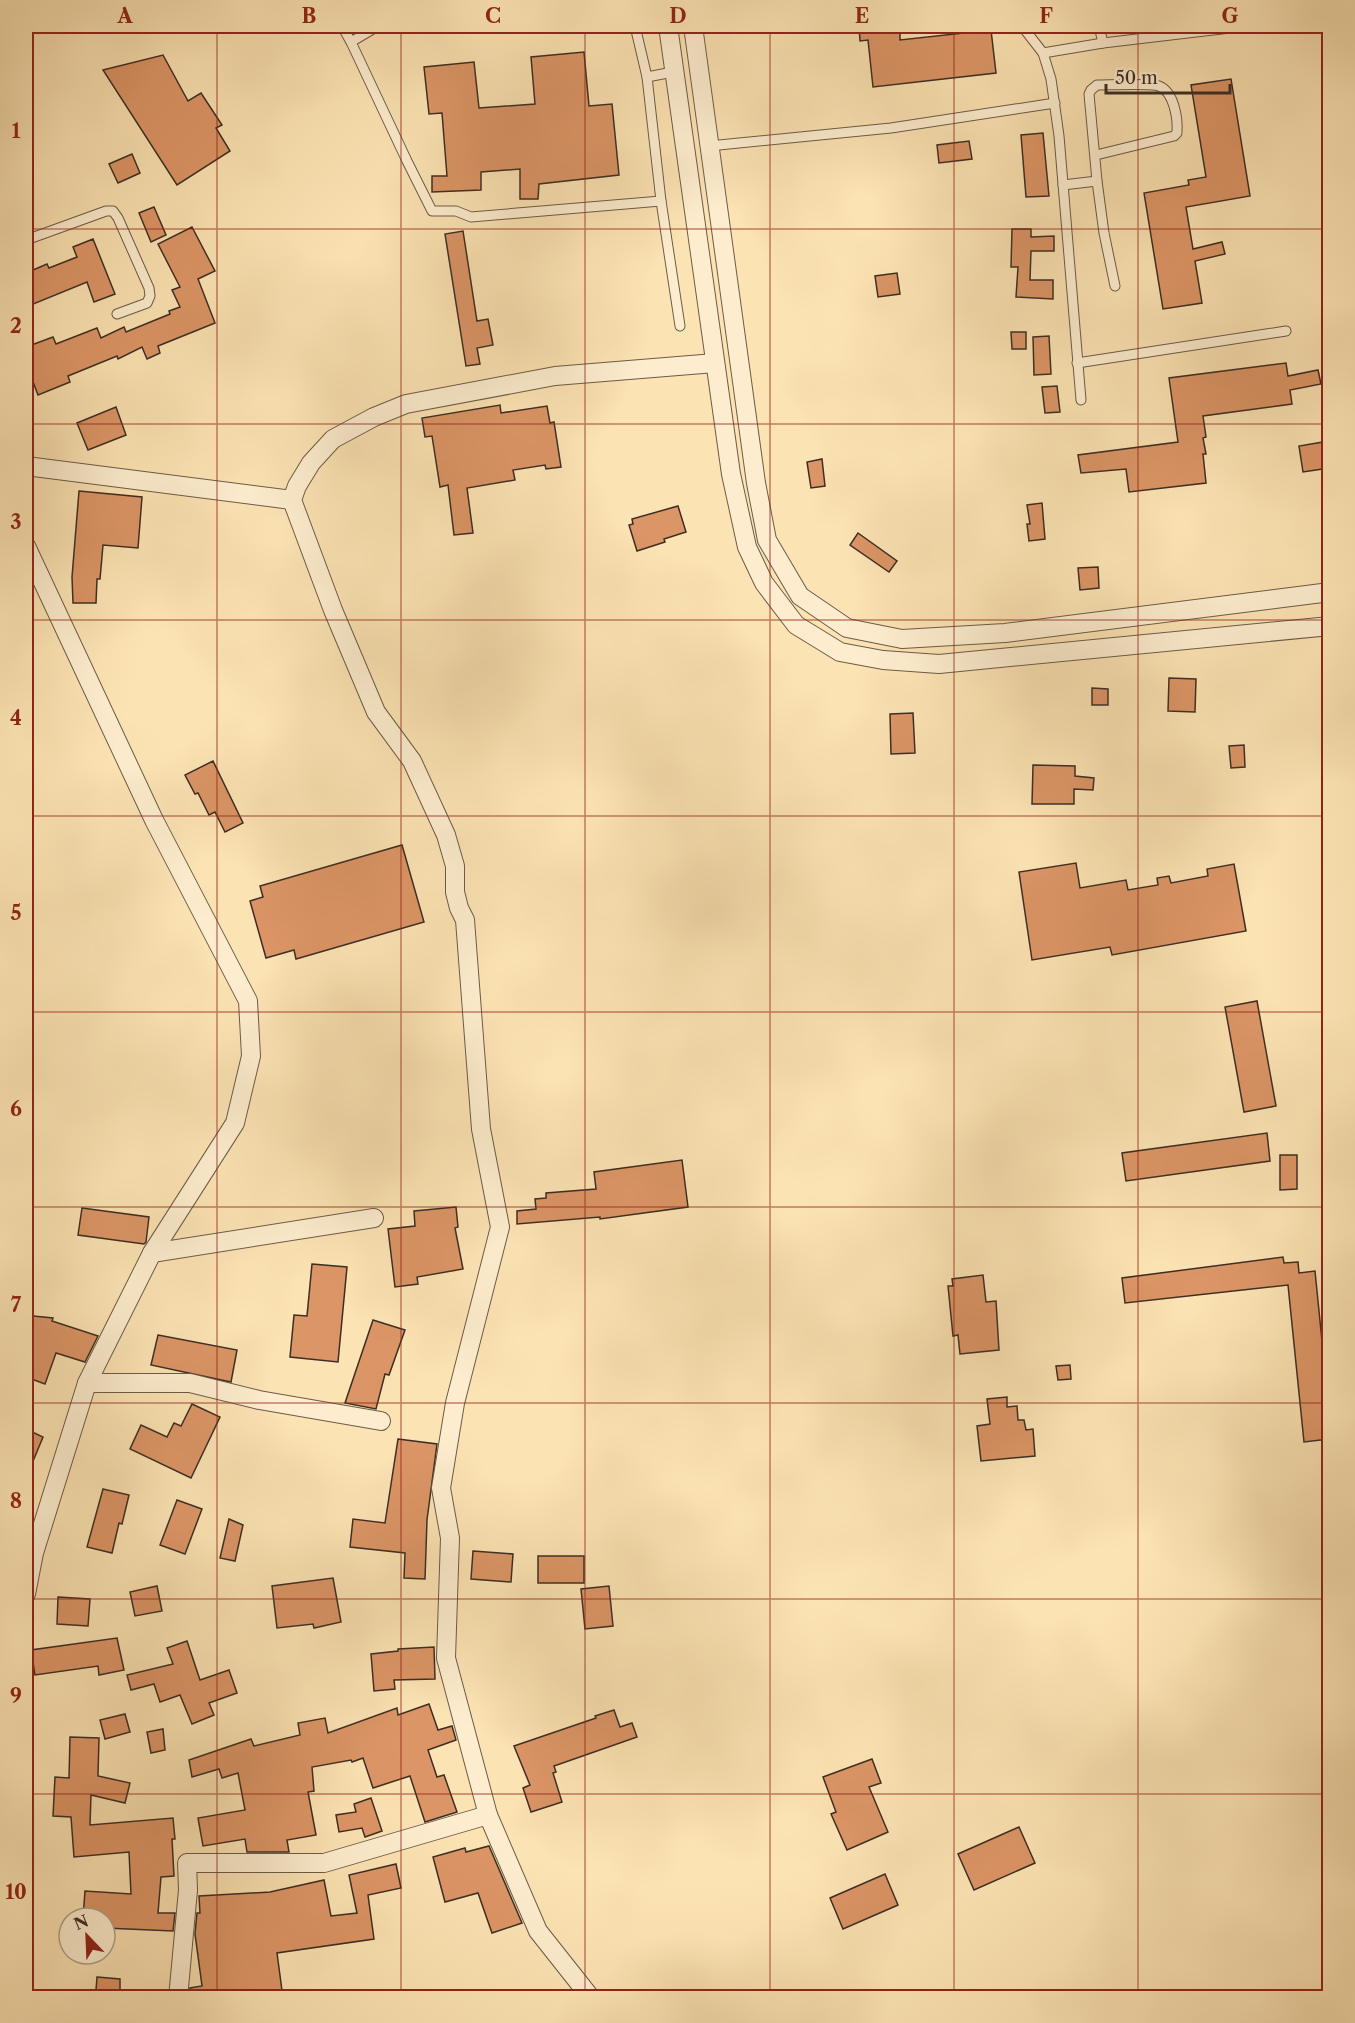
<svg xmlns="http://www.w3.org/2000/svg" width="1355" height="2023" font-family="'Libre Caslon Text',serif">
  <rect width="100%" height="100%" fill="#fce3b3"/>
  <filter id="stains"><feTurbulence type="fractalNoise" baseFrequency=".00333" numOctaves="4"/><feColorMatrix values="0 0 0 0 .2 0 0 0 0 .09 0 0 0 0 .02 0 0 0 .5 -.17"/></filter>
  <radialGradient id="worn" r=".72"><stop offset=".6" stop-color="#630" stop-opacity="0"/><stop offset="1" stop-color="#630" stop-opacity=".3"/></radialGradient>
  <!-- building -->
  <g fill="#dc9566" stroke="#3c2e24" stroke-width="1.5">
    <path d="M859,26h41v14l91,-10 5,43 -123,14 -5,-47 -8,1z"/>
    <path d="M584,52l5,54 23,-2 7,71 -80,9 -1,15h-18v-30l-39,3v18l-49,2v-16h15l-5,-63 -13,1 -5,-47 50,-5 5,46 56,-4 -4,-47z"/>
    <path d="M163,55l25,46 13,-8 21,32 -6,3 14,23 -53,34 -74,-115z"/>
    <path d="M1231,79l19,117 -64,11 7,42 29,-7 3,12 -30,7 7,42 -39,6 -19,-116 45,-8 -1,-5 18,-3 -15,-92z"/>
    <path d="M1043,133l6,63 -23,1 -5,-62z"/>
    <path d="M969,141l3,18 -33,4 -2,-18z"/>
    <path d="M132,154l8,19 -22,10 -9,-19z"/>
    <path d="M154,207l12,28 -15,7 -12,-29z"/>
    <path d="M192,227l23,44 -17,8 17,44 -57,23 2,7 -13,6 -5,-12 -24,12 -1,-3 -49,20 2,6 -32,13 -12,-32v-16l27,-10 3,7 41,-16 4,10 23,-11 2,5 44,-18 -1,-3 11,-4 -8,-17 8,-3 -22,-43z"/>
    <path d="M1012,229h19v8l23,-1v15h-23l-1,29h23v19l-37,-2 2,-30h-7z"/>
    <path d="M463,231l14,90 11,-2 5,26 -16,3 3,16 -14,2 -21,-132z"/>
    <path d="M93,239l22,55 -21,8 -7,-20 -61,25v-34l21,-9 2,4 28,-11 -4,-10z"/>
    <path d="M897,273l3,21 -22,3 -3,-21z"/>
    <path d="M1011,332h15v17h-14z"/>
    <path d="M1049,336l2,38 -17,1 -1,-38z"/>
    <path d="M1286,363l2,13 30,-6 3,14 -31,6 2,14 -89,12 3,21 -3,1 3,16h-3l3,29 -77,9 -3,-23 -45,4 -3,-18 100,-13 -9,-64z"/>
    <path d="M1057,386l3,26 -15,1 -3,-26z"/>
    <path d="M500,405l1,8 46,-7 3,17 4,-1 7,45 -15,2 -1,-4 -32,5 2,10 -48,8 6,45 -19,2 -6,-50 -8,2 -8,-51 -7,1 -3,-19z"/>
    <path d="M116,407l10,28 -38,15 -11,-27z"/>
    <path d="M1329,441v27l-26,4 -4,-26z"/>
    <path d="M822,459l3,27 -14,2 -4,-26z"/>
    <path d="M79,491l63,6 -4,51 -35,-3 -3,34h-3l-1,24h-23l-1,-26z"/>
    <path d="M1042,503l3,36 -16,2 -2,-17h3l-3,-19z"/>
    <path d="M678,506l8,26 -22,7 1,3 -28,9 -8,-26 4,-1 -1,-5z"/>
    <path d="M858,533l39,28 -8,11 -39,-27z"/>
    <path d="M1098,567l1,21 -19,2 -2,-22z"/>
    <path d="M1169,678l27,1 -1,33 -27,-1z"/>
    <path d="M1092,688l16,1v16h-16z"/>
    <path d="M913,713l2,40 -24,1 -1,-40z"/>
    <path d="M1244,745l1,22 -14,1 -2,-22z"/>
    <path d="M213,761l30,62 -18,9 -10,-20 -6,3 -11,-22 -3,1 -10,-19z"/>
    <path d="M1033,765l42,1v10l19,2 -1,12 -19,-1v15h-42z"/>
    <path d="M402,845l22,77 -128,37 -2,-9 -28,8 -16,-57 13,-4 -3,-11z"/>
    <path d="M1076,863l4,25 46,-8 2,10 30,-5 -1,-7 12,-2 2,7 37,-7 -1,-7 27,-5 12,67 -134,24 -2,-8 -78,13 -13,-88z"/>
    <path d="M1257,1001l19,105 -32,6 -19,-105z"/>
    <path d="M1267,1133l3,28 -144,20 -4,-28z"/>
    <path d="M1280,1155h17v34l-17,1z"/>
    <path d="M682,1160l6,47 -88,12v-2l-83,7v-13l19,-2 -1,-10 11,-1v-5l50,-4 -2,-17z"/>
    <path d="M456,1207l2,20 -3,1 8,41 -46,8 1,7 -23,3 -7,-58 27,-3 -1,-15z"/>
    <path d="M82,1208l67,9 -3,25 -2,2 -66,-9z"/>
    <path d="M1283,1257l1,6 14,-1 1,11 16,-2 14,140v28l-25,3 -16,-157 -163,18 -3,-25z"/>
    <path d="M312,1264l35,3 -9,95 -48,-5 4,-42 13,1z"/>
    <path d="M983,1275l3,27 10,-1 3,49 -39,4 -2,-19 -5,1 -5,-50h5l-1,-7z"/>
    <path d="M33,1316l20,2 -1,3 46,15 -13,26 -29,-9 -11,31 -19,-7v-22l4,-14z"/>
    <path d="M373,1320l32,10 -16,45 -4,-1 -9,35 -31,-6z"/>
    <path d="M158,1335l79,15 -6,32 -80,-17z"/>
    <path d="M1070,1365l1,14 -13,1 -2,-14z"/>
    <path d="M1007,1397v10l10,-1 1,14h6l2,10 7,-1 2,27 -54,5 -4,-35 13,-2 -3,-25z"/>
    <path d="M192,1404l28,13 -29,61 -61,-29 11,-24 26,12 7,-14 7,3z"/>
    <path d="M26,1429l17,8 -17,41z"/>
    <path d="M398,1439l39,5 -10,76 -2,59 -21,-1 1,-25 -55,-6 3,-28 32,4z"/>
    <path d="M103,1489l26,6 -7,29 -3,-1 -7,30 -25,-6z"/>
    <path d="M177,1500l25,9 -17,45 -25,-9z"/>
    <path d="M229,1519l14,6 -8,36 -15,-3z"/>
    <path d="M473,1551l40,3 -2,28 -40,-3z"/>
    <rect x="538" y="1556" width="46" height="27"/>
    <path d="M333,1578l8,44 -27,6 -1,-4 -36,4 -5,-42z"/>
    <path d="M157,1586l5,25 -27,5 -5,-24z"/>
    <path d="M609,1586l4,40 -28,3 -4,-40z"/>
    <path d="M58,1597l32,2 -2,27 -31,-2z"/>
    <path d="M117,1638l7,32 -25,5 -1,-9 -63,9 -4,-25z"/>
    <path d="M187,1641l13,39 29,-10 8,23 -28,10 5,12 -22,9 -12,-29 -20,7 -6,-18 -23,6 -4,-15 46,-11 -6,-16z"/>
    <path d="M434,1647l1,32 -41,1 1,9 -21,2 -3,-37 27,-3v-2z"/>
    <path d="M429,1704l9,26 14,-4 4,14 -28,10 9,27 7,-2 13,37 -32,10 -15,-46 -37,12 -10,-30 -11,4 -1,-2 -39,7 2,24 -6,1 8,43 -29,5 2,12h-42l-2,-13 -42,7 -5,-28 47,-8 -7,-37 -16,5 -3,-9 -27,8 -3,-17 62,-21 3,7 46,-11 -2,-12 27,-5 3,15 69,-25 1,7z"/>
    <path d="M614,1710l6,17 12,-4 5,14 -83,29 2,6 -3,1 9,29 -31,10 -8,-24 7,-3 -16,-39 82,-28 -1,-2z"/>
    <path d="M125,1714l5,18 -25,7 -5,-19z"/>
    <path d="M163,1729l2,21 -14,3 -4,-21z"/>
    <path d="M70,1737l29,1 -1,38 32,7 -5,20 -34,-8 -1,30 83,-7 2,21h-3l2,37 -13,1 -3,36h17l-2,18 -68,-3v-10h-22l2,-27 46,3 -2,-42 -55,5 -3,-40 -18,-1 2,-39 14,1z"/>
    <path d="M872,1759l9,24 -12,4 19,45 -41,18 -16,-36 5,-2 -13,-35z"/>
    <path d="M371,1798l11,33 -17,6 -3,-9 -23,4 -3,-17 20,-3 -2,-8z"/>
    <path d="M1019,1827l16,36 -61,27 -16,-36z"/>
    <path d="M489,1846l33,77 -30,10 -14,-40 -33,9 -12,-45 32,-9 1,4z"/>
    <path d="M396,1864l5,24 -33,7 6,44 -97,14 6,45h-94l1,-10 12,-2 -7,-52 2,-21h3l-1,-17 71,-4 54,-12 7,36 26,-3 -8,-38z"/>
    <path d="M885,1874l13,31 -55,24 -13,-31z"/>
    <path d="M97,1977l23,2v13l-24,-2z"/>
  </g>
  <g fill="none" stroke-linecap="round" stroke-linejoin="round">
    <defs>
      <g id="lane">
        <path d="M342,26l9,16 56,119 25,50h24l15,6 190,-16 -14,-124 26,-5"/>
        <path d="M635,26l12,51"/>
        <path d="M1022,26l21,27 8,26 8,57 22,264"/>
        <path d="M1099,26l4,17"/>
        <path d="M351,42l27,-16"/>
        <path d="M1043,53l60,-10 144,-17"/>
        <path d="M709,146l182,-18 164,-25"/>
        <path d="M1097,181l7,52 11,53"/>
        <path d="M1063,185l34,-4 -8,-87 2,-4 6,-5c12,0 54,-2 62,1 15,6 19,32 18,47l-3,3 -78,19"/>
        <path d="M661,201l19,125"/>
        <path d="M26,240l80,-29h7l5,7 31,70 1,8 -3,7 -30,11"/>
        <path d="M1077,363l209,-32"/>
      </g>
      <g id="street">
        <path d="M668,26l63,448 16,73 17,36 32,42 44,27 43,8 56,4 391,-38"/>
        <path d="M693,26l63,457 11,57 33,56 47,32 55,11 103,-6 325,-41"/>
        <path d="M26,466l266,34"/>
        <path d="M26,546l128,274 94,181 3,55 -16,67 -83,130 -65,130 -53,170 -8,41"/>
        <path d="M152,1253l222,-35"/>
        <path d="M87,1383h103l69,17 122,21"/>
        <path d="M488,1815l50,116 53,67"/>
        <path d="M178,1998l10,-108 -1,-27h137l164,-48 -42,-157 4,-120 -9,-50 14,-85 45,-176 -19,-98 -16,-209 -6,-12 -4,-16v-26l-9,-31 -34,-74 -36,-49 -43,-102 -41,-110 5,-14 14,-23 22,-24 41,-22 32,-13 149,-28 160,-13"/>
      </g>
    </defs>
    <!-- lane casing -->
    <use href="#lane" stroke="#6c5b48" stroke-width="11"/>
    <!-- street casing -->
    <use href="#street" stroke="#6c5b48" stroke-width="20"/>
    <!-- lane -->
    <use href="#lane" stroke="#fdedce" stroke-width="9"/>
    <!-- street -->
    <use href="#street" stroke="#fdedce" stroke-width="18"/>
  </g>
  <!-- grid -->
  <path fill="none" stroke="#8f2418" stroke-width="1.5" stroke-opacity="0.55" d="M217,26v1972M401,26v1972M585,26v1972M770,26v1972M954,26v1972M1138,26v1972M26,229h1304M26,424h1304M26,620h1304M26,816h1304M26,1012h1304M26,1207h1304M26,1403h1304M26,1599h1304M26,1794h1304"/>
  <!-- margin -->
  <rect width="1355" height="2023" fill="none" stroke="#fce3b3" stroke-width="66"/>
  <!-- north arrow -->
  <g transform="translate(87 1936) rotate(337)"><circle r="28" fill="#fdedce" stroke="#b0a18a" stroke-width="1.5"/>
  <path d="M0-4.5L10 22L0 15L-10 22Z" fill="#8f2418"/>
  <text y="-9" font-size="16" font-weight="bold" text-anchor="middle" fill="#3c2e24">N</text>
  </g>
  <!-- scale -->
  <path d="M1106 84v9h124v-9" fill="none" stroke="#3c2e24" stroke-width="3"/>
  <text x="1115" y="84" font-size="18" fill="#3c2e24" stroke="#fdedce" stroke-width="4.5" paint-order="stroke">50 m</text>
  <rect x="33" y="33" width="1289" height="1957" fill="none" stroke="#8f2418" stroke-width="2"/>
  <g font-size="20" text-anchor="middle" font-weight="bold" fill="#8f2418">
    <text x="125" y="23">A</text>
    <text x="309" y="23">B</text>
    <text x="493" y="23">C</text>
    <text x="678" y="23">D</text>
    <text x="862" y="23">E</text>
    <text x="1046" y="23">F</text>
    <text x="1230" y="23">G</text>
    <text x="16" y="138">1</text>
    <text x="16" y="333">2</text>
    <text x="16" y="529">3</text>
    <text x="16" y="725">4</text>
    <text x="16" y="920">5</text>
    <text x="16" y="1116">6</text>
    <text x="16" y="1312">7</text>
    <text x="16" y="1508">8</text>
    <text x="16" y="1703">9</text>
    <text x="16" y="1899">10</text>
  </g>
  <rect width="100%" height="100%" filter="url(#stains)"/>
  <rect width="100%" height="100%" fill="url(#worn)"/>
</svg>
